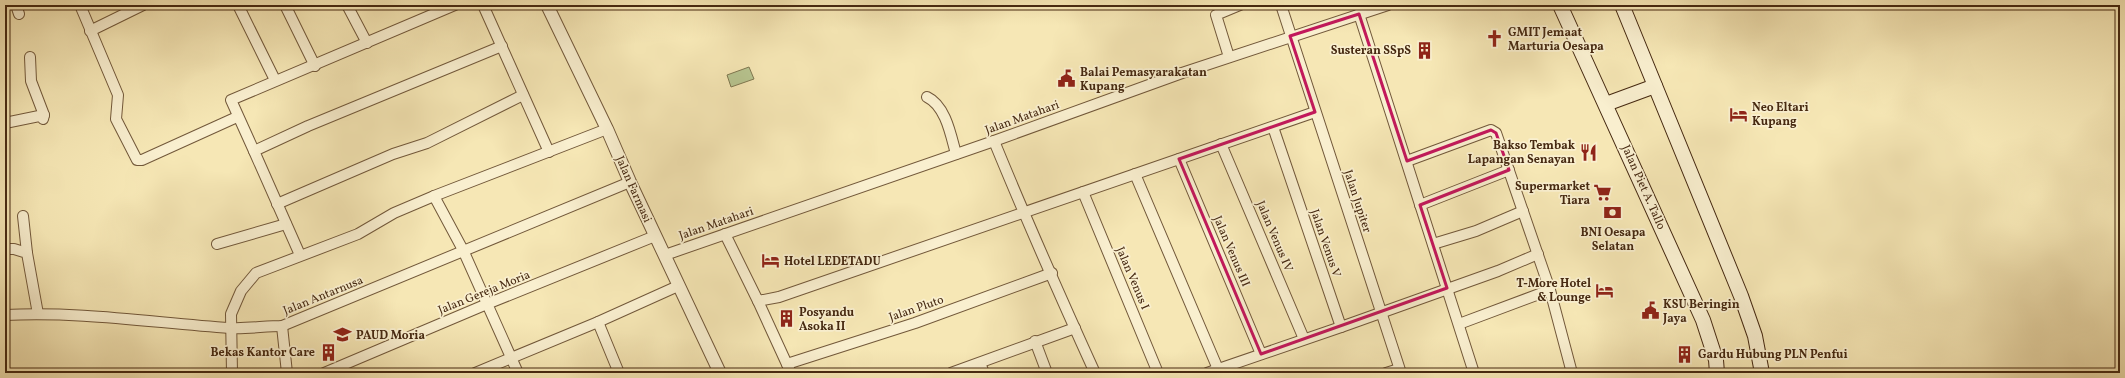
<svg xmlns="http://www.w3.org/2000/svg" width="2125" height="378" font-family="Vollkorn,serif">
  <rect width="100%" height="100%" fill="#f6e7b5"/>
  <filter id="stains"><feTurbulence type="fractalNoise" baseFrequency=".005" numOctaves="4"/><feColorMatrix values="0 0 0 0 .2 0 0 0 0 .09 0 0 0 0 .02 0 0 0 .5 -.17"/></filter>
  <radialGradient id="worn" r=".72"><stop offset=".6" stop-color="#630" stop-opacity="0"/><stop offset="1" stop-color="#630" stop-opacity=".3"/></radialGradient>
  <!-- green -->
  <path fill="#b8c691" stroke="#7f7851" d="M749,67l5,12 -23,8 -4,-12z"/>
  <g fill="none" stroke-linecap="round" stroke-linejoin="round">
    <defs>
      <g id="minor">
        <path d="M16,5l3,9"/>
        <path d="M80,5l38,90 -2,24 21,41h5l95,-43"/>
        <path d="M238,5l37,75"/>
        <path d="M285,5l30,61"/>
        <path d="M347,5l20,38"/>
        <path d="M483,5l66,147"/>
        <path d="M1281,5l120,368"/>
        <path d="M1359,14l115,359"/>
        <path d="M90,31l53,-26"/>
        <path d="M30,57l1,24 13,34"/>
        <path d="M1229,57l-13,-42 24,-10"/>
        <path d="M927,97c19,9 24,39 29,57"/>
        <path d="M5,123l39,-8 -1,4"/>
        <path d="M1273,127l68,200 157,-56 40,-17"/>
        <path d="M994,141c32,78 66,155 101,232"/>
        <path d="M1221,144l83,195"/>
        <path d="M254,151l-23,-51 224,-95"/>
        <path d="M1179,159l82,195"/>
        <path d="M1407,161l84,-31 5,3 54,157 22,83"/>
        <path d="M1135,174l83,195"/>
        <path d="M1083,192l75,181"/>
        <path d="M434,196l29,54 55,123"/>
        <path d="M277,204l116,-50 34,-11 96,-48"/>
        <path d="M1420,205l89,-35"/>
        <path d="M23,216l4,37"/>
        <path d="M725,234l33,67 21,-4 536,-185"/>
        <path d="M217,244l69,-20"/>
        <path d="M1433,244l43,-13 47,-20"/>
        <path d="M5,249h9l13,4 11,61"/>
        <path d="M300,255l-46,-104 54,-25 194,-80"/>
        <path d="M665,255l329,-114 188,-68 206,-68"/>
        <path d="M758,301l33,72"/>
        <path d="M5,315c76,-4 150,8 225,13 17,1 35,-2 52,-2l348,-144"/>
        <path d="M598,322l21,51"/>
        <path d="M1459,324l91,-34"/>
        <path d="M282,326l5,47"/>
        <path d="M1035,341l12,32"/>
        <path d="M980,363l4,10"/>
        <path d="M787,364l128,-41 137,-50"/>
        <path d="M232,373l-1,-59 10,-23 15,-18 102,-39 36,-21 40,-17 173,-67"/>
        <path d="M324,373l163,-69 168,-68"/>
        <path d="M475,373l123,-51 80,-36"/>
        <path d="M951,373l124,-45"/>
        <path d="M1207,373l134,-46"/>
        <path d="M1386,373l13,-4"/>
      </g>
      <path id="tertiary" d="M547,5l60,124 23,53 90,191"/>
      <g id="secondary">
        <path d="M1560,5l143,315 13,40 1,13"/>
        <path d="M1622,5l119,291 14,40 7,37"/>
        <path d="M1606,104l49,-18"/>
      </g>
    </defs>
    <!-- minor casing -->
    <use href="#minor" stroke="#72583a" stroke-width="12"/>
    <!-- tertiary casing -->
    <use href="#tertiary" stroke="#72583a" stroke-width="14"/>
    <!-- secondary casing -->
    <use href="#secondary" stroke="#462911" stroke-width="16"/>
    <!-- minor -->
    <use href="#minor" stroke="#f9efcf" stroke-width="10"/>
    <!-- tertiary -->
    <use href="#tertiary" stroke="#f9efcf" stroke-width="12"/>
    <!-- secondary -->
    <use href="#secondary" stroke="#f9efcf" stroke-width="14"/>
  </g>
  <!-- marked area -->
  <path fill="none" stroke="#c2185b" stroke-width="3" stroke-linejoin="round" d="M1359,14l48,147 84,-31 5,3 13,37 -89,35 27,83 -186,66 -82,-195 136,-47 -25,-76z"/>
  <!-- icons -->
  <defs>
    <symbol id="church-bare" viewBox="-9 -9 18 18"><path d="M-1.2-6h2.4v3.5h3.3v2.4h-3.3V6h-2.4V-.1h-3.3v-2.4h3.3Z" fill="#8f2418" stroke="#f9efcf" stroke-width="2.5" paint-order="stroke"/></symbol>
    <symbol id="building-bare" viewBox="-9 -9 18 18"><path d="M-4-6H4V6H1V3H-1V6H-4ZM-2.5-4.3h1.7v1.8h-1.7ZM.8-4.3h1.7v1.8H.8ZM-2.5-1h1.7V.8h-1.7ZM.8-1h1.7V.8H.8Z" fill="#8f2418" stroke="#f9efcf" stroke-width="2.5" paint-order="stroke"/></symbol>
    <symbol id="civic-bare" viewBox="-9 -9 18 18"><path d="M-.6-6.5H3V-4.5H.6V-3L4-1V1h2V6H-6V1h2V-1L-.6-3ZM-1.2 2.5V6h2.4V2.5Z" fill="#8f2418" stroke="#f9efcf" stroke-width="2.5" paint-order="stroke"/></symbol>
    <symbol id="hotel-bare" viewBox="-9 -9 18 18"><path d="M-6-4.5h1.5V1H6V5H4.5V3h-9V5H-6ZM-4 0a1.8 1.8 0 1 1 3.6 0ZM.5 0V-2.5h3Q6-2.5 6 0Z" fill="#8f2418" stroke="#f9efcf" stroke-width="2.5" paint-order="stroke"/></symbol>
    <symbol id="restaurant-bare" viewBox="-9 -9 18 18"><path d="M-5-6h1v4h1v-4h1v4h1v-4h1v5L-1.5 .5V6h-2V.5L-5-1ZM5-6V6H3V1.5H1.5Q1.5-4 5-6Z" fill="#8f2418" stroke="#f9efcf" stroke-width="2.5" paint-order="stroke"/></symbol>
    <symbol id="supermarket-bare" viewBox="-9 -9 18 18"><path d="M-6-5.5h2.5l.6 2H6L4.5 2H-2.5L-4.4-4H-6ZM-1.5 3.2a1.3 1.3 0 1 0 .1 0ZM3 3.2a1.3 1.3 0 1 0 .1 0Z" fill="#8f2418" stroke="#f9efcf" stroke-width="2.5" paint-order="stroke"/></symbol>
    <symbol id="bank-bare" viewBox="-9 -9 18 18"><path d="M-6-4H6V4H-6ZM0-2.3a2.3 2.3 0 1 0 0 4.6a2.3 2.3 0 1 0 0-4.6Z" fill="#8f2418" stroke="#f9efcf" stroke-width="2.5" paint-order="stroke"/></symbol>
    <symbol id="school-bare" viewBox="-9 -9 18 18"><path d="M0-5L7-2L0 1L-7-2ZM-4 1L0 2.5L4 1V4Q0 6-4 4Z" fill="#8f2418" stroke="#f9efcf" stroke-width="2.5" paint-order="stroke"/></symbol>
  </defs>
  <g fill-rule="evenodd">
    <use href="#church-bare" x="1482" y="26" width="25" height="25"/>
    <use href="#building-bare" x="1412" y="38" width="25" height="25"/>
    <use href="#civic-bare" x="1054" y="66" width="25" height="25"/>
    <use href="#hotel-bare" x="1726" y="102" width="25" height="25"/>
    <use href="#restaurant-bare" x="1576" y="140" width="25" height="25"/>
    <use href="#supermarket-bare" x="1590" y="180" width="25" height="25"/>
    <use href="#bank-bare" x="1600" y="200" width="25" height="25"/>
    <use href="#hotel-bare" x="758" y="248" width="25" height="25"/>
    <use href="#hotel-bare" x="1592" y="278" width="25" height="25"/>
    <use href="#civic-bare" x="1638" y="298" width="25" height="25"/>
    <use href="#building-bare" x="774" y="306" width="25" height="25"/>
    <use href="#school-bare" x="330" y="322" width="25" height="25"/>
    <use href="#building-bare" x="316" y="340" width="25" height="25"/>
    <use href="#building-bare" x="1672" y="342" width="25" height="25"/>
  </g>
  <g text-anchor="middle" stroke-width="3.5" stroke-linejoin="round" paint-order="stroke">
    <!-- poi labels -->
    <g font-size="12" font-weight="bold" fill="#462911" stroke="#f9efcf" text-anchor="start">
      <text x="1508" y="36">GMIT Jemaat<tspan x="1508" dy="14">Marturia Oesapa</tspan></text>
      <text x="1411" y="54" text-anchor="end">Susteran SSpS</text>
      <text x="1080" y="76">Balai Pemasyarakatan<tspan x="1080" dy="14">Kupang</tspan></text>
      <text x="1752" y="111">Neo Eltari<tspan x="1752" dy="14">Kupang</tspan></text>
      <text x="1575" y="149" text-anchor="end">Bakso Tembak<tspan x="1575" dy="14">Lapangan Senayan</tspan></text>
      <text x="1590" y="190" text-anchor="end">Supermarket<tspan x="1590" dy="14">Tiara</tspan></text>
      <text x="1613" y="236" text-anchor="middle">BNI Oesapa<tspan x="1613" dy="14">Selatan</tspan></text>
      <text x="784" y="265">Hotel LEDETADU</text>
      <text x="1591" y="287" text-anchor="end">T-More Hotel<tspan x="1591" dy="14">&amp; Lounge</tspan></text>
      <text x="1663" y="308">KSU Beringin<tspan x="1663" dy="14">Jaya</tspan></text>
      <text x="799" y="316">Posyandu<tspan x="799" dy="14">Asoka II</tspan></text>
      <text x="356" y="339">PAUD Moria</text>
      <text x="315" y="356" text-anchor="end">Bekas Kantor Care</text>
      <text x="1698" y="358">Gardu Hubung PLN Penfui</text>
    </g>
    <!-- street labels -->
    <g font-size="12" fill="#462911" stroke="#f9efcf">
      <text transform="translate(1022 117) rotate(-20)" y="4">Jalan Matahari</text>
      <text transform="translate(1644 187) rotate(66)" y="4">Jalan Piet A. Tallo</text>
      <text transform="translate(634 189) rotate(66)" y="4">Jalan Farmasi</text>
      <text transform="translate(1358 201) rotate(72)" y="4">Jalan Jupiter</text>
      <text transform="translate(716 223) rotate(-19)" y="4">Jalan Matahari</text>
      <text transform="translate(1275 236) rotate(67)" y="4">Jalan Venus IV</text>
      <text transform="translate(1326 243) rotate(71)" y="4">Jalan Venus V</text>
      <text transform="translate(1232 251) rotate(67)" y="4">Jalan Venus III</text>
      <text transform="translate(1133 278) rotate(67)" y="4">Jalan Venus I</text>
      <text transform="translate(484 292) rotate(-22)" y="4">Jalan Gereja Moria</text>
      <text transform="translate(323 295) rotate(-22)" y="4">Jalan Antarnusa</text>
      <text transform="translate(916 308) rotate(-19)" y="4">Jalan Pluto</text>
    </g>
  </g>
  <!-- margin -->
  <rect width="2125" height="378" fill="none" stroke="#f6e7b5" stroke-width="20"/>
  <rect x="6" y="6" width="2113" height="366" fill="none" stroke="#462911" stroke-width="2"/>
  <rect x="10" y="10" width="2105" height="358" fill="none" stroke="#462911"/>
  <rect width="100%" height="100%" filter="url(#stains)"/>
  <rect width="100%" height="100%" fill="url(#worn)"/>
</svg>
